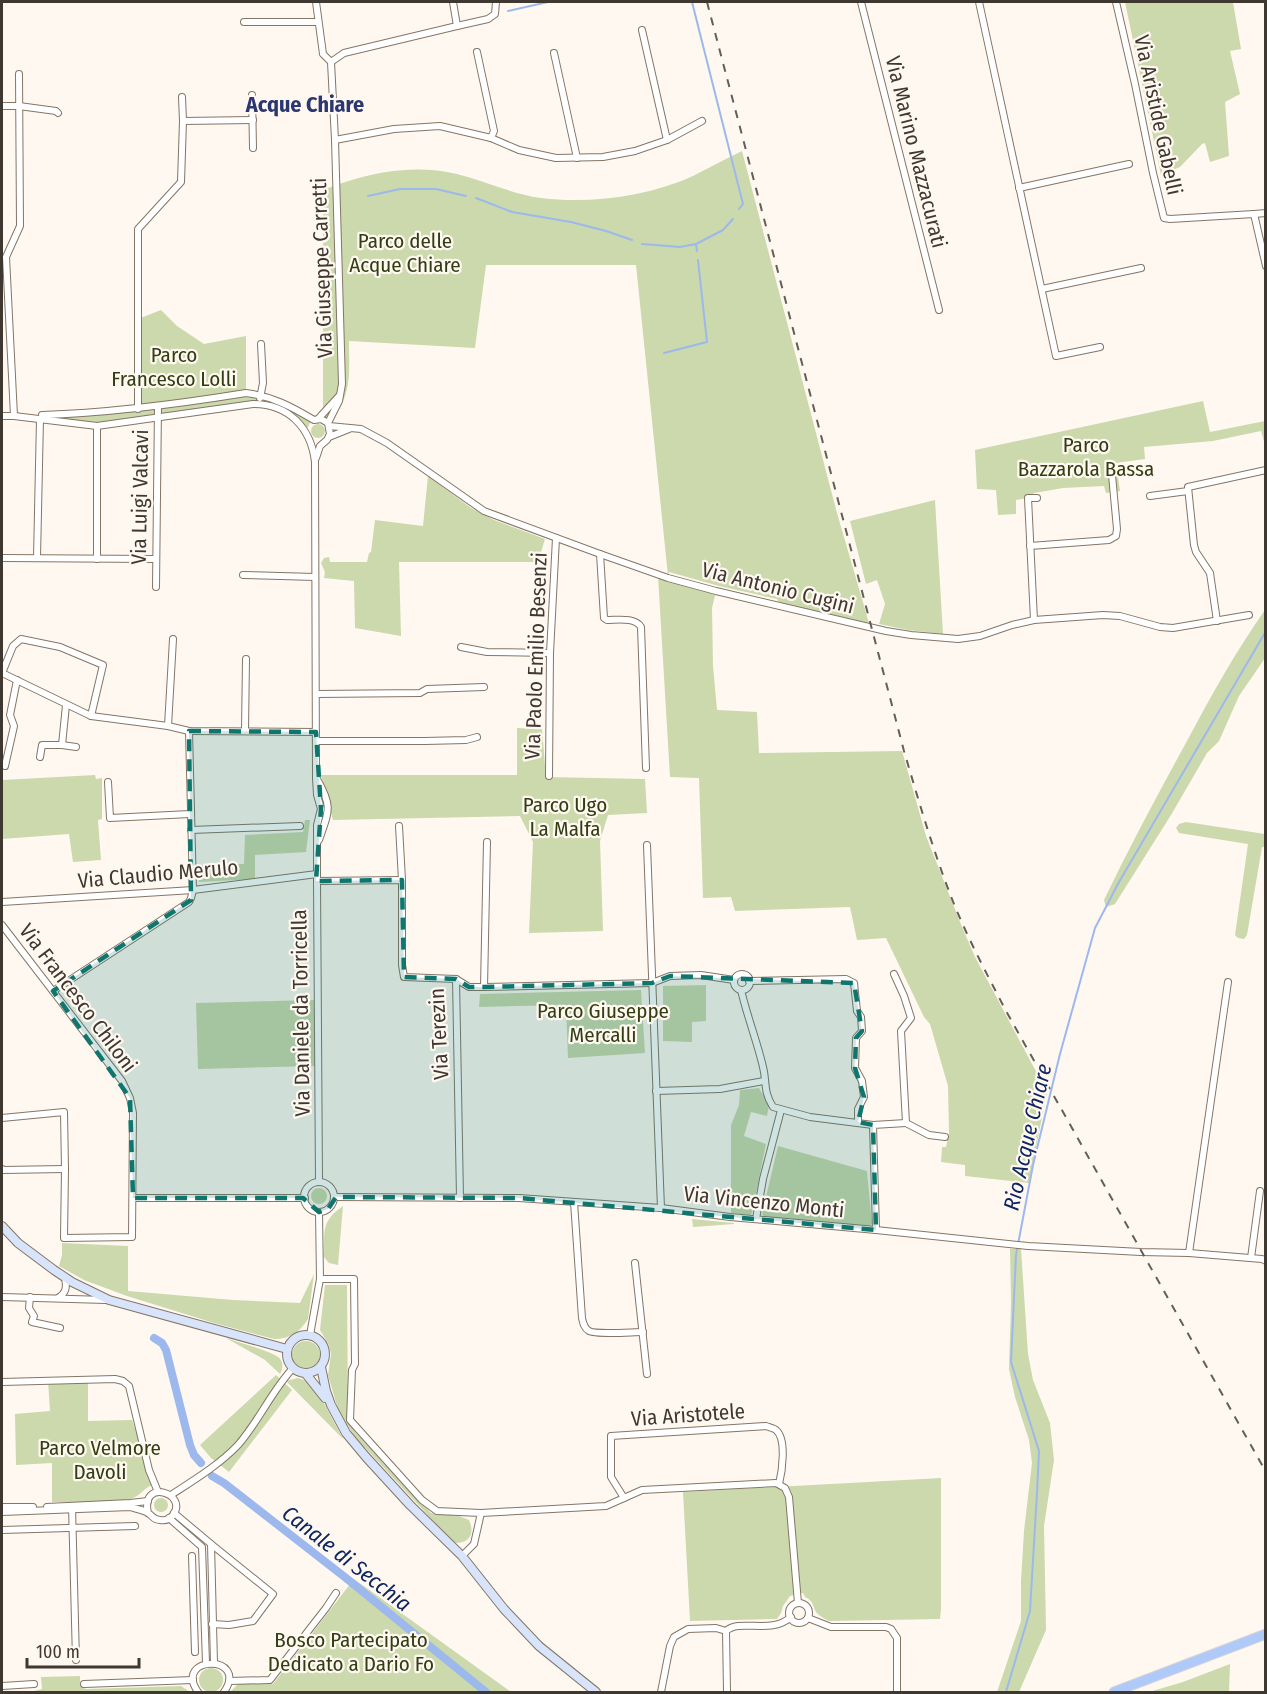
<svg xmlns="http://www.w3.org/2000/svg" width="1267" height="1694" font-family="'Fira Sans Condensed',sans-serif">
  <rect width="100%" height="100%" fill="#fff8f1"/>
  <!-- green -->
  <g fill="#cbd9ad">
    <path d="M1125,2h108l8,47 -11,2 10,43 -15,8 4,54 -19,6 -5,-19 -3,1 -22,23 -19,8z"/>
    <path d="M742,151l95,362 32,110 -84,-19 -6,-2 -2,-3 -58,-13 -50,-14 -1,4 -32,-311h-150l-11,83 -126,-7c0,33 4,56 -21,82l-5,-3v-230c43,-17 88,-27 134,-16 28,7 55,20 84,24 49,6 106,-1 152,-22 16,-8 32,-17 49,-25z"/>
    <path d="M161,310l16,16 27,18 42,-8v57l28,5 37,23 -5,10 -17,-16 -25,-11 -167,22 -83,-10 70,-2 54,-5v-90z"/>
    <path d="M1203,401l7,31 55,-11v24l-4,-14 -48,10 -69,6 1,12 -29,4 4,28 -14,2 -2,-7 -41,2 -29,5 -6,5 -12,2v14l-18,1 -2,-25 -19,-1 -2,-39z"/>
    <circle cx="318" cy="431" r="7"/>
    <path d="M428,476l43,32 23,12 51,19 -7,23h-139l2,74 -46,-8 -1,-47 -30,-3 1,-6 -4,-9 3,-5 5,-1 1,5h37l2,-9 2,-1 4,-32 48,6z"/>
    <path d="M935,500l8,134 -35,-4 -29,-6 6,-20 -8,-24 -11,4 -16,-63z"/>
    <path d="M658,576l58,15 -4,17 1,58 4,44 40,2 2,41 143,-2 24,85 36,91 13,30 72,135 -18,91 -64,-7v-11l-24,-3 1,-15h4l3,-14 -1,-47 -18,-62 -6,-7 -38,-79 -29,2 -7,-33 -115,4 -4,-14 -28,1 -4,-120 -29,-1z"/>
    <path d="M1265,610l1,46 -3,5 -24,35 -20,45 -12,12 -36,62 -56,89 -9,3 -2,-7c26,-54 54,-106 83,-159 24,-45 49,-90 78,-131z"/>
    <path d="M517,728l25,1 4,48 99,2 2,34 -39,2 -8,26 3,90 -74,2 4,-91 -13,-26 -187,4 -12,-45h196z"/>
    <path d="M95,775l1,4 6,-1v41l-4,1 3,40 -28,2 -4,-28 -67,5v-59z"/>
    <path d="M305,820h5l-4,32 -51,3v24l-56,3 1,-17 44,-1 1,-29 58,-3z"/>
    <path d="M1186,822l79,12v13h-3l-15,88 -3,4 -6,-1 -3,-3 13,-91 -69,-11 -3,-5 3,-4z"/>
    <path d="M706,985v36l-14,1v20l-29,-1v-55z"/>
    <path d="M641,990l4,63 -77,5 -2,-53 -87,2 1,-13z"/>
    <path d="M314,1000l1,66 -117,3 -2,-66z"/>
    <path d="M759,1088l10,17 -2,11 -16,-4 -7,24 22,8 -14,69 -2,2 -19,-2v-88l8,-20 1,-15z"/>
    <path d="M778,1146l89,25 5,53 -3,2 -105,-9 -2,-3z"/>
    <circle cx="319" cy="1196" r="8"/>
    <path d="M343,1206l-5,59 -9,-2 -5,-6c1,-25 -4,-35 19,-51z"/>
    <path d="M692,1219l42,4v1l-41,3z"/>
    <path d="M62,1243l66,3v45l105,9 67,3 14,-29 -6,45c-8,13 -18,20 -34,20l-60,-16 -87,-27 -43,-16 -25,-14 3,-11z"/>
    <path d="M1010,1249h11l7,105 5,26 17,43 4,37 -10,66 2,104 -27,62h-22l24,-71v-40l3,-50 8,-68 -3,-23 -14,-43 -6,-28 2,-66z"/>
    <path d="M325,1285h22l1,131 7,16 76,81 28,3 10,4c6,13 1,23 -13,23l-6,-4 -93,-100 -18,-26 -11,-38 3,-21 -2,-9 -9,-15z"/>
    <path d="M226,1338c11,4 45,13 52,19 6,4 5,12 2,17l-15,-14z"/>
    <circle cx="306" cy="1355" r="14"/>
    <path d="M276,1375l16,15 -63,82 -18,-14 -11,-13z"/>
    <path d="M298,1378l12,4 7,8 26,49 -57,-58z"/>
    <path d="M88,1379v42l44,-1 22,65c-10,1 -12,11 -24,14 -22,4 -54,3 -78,3v-39l-36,2 -1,-51 35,-3 -2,-30z"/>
    <path d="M941,1478v131l-1,10 -111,2c-4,-2 -10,-5 -13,-9 -4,-7 -2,-11 -11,-15l-2,-4 -13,3 -7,10 -2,7 -4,6 -87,2 -7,-129z"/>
    <circle cx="161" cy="1505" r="7"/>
    <path d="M354,1579l157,113h-281l9,-9 34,1z"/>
    <path d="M1230,1664l-1,28h-80l34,-10z"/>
    <circle cx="211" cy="1680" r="12"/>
    <path d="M80,1676v10l6,3 95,-3 9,6h-188v-1h32l8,-2 -1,-12z"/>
  </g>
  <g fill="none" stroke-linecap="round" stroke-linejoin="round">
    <!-- stream -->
    <g stroke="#9db8ec" stroke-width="2">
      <path d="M692,2l51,202 -4,5"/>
      <path d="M508,11l40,-9"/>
      <path d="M368,196l32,-7h36l30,7"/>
      <path d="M476,198l36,14 59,10 35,9 26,9"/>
      <path d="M642,244l38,3 16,-3"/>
      <path d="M697,251l-1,-7 27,-14 10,-11"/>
      <path d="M664,353l43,-11 -9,-82"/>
      <path d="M1006,1692l24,-81 7,-118 2,-42 -28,-89 5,-107 17,-90 27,-111 35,-126 24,-46 147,-251"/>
    </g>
    <!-- canal -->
    <g stroke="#9db8ec" stroke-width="8">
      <path d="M154,1338l8,5 4,7 24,95 4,10 7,8"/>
      <path d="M212,1476l12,7 122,95 140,114"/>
    </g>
    <defs>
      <g id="street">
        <path d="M316,2l7,52 8,8"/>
        <path d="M861,2l78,308"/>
        <path d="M979,2l77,354 44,-9"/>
        <path d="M1116,2l19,82 18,89 11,45 6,1 84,-5 12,52"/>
        <path d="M244,22h74"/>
        <path d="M457,26l31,-7 7,-5 1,-12"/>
        <path d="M642,30l25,110"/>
        <path d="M477,52l17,79 -3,7"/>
        <path d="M554,53l23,105"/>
        <path d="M331,62l13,-9 113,-27 -4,-24"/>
        <path d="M252,95l1,53"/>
        <path d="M2,106h17l37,5 2,2"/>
        <path d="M183,121l70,-1"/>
        <path d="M335,140l59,-11 46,-3 51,12 28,12 37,8 47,-1 32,-6 32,-11 35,-19"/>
        <path d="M1019,188l110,-24"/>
        <path d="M1254,214l12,-1"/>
        <path d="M1042,289l99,-21"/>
        <path d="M260,398l3,-15 -2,-39"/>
        <path d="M138,409v-180l43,-47 2,-61 -1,-24"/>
        <path d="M42,415c69,-2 136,-11 204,-22 26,3 46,14 68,27l7,-1 7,4 2,11 -3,6 -7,6 -4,12"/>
        <path d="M2,416h14"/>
        <path d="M14,416l83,10 156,-22c36,0 58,24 62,58l1,316 1,17 4,14 -4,16v56l2,301"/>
        <path d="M14,416l-8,-159 14,-31 -1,-152"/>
        <path d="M318,419l22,-24"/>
        <path d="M328,423l11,-22 3,-17 -7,-244 -4,-78"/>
        <path d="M329,426l32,3 26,14 97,68 116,43 68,24 48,13 170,40 25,4 47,4 22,-3 32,-11 22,-5 69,-5 17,1 40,11 13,1 76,-13"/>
        <path d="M329,437l20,-8"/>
        <path d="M1150,496l38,-5"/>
        <path d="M1030,546l79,-6 7,-4 1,-7 -5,-54"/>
        <path d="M600,554l4,64 3,2c11,0 28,-3 34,7l5,141"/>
        <path d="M2,558l153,1"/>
        <path d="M37,558l3,-139"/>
        <path d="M97,559v-133"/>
        <path d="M243,575l72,2"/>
        <path d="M156,587l2,-181"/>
        <path d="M1034,620l-6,-122h9"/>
        <path d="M1217,621l-7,-48 -14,-21 -2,-7 -6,-58 78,-17"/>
        <path d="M461,647l26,5 63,1"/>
        <path d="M2,673l89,43 77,10 21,5 127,1"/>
        <path d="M2,673l11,-27 8,-7 39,8 43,18 -12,51"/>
        <path d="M316,694l104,-1 7,-4 57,-2"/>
        <path d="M168,726l5,-87"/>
        <path d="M245,731l1,-72"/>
        <path d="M316,741h109l41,-1 11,-3"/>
        <path d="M62,745l14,2"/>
        <path d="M40,757l2,-12h20l4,-40"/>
        <path d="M5,766l9,-40 -4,-11 7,-35"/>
        <path d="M549,776l1,-123 6,-115"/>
        <path d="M317,779c16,28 12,32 2,61"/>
        <path d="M108,782l2,36 80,-4"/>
        <path d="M399,826l3,54"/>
        <path d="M191,830l109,-4"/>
        <path d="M647,845l14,363"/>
        <path d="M317,881l85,-1v85l2,12 52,2 4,219"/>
        <path d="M2,902l191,-12 124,-16"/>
        <path d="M2,925l120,156 8,17 3,15 -1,124 -68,1 1,-69 -1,-57 -62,6"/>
        <circle cx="742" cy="982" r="8"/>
        <path d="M456,979l13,8h15l168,-4 18,-7 31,-1 33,5"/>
        <path d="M749,981l97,-2 8,4 3,28 4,6 1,14 -6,7 -1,30 7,13 2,16 -6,12v13"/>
        <path d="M484,987l3,-145"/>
        <path d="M741,990c6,26 16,51 22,77 4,16 0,24 10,40l37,10 63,8"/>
        <path d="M53,991l136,-89 2,-4 2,-8 -4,-159"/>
        <path d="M656,1091l64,-2 44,-8"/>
        <path d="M906,1123l23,12 16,2"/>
        <path d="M2,1169v1l63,-1"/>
        <circle cx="319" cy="1197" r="15"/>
        <path d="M334,1197l185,1 142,10 69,9 146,13 152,16 113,6 48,1 73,6 4,2"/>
        <path d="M133,1198h172"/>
        <path d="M574,1202l8,116c1,5 2,10 7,13 7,4 43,1 54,1"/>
        <path d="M756,1219l7,-40 18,-69"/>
        <path d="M876,1230l-3,-105 33,-2 -5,-92 10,-13 -7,-22 -10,-22"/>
        <path d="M1189,1253l39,-271"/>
        <path d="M1251,1258l9,-67"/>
        <path d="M635,1263l12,111"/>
        <path d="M320,1279h34l1,85 -3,6 -2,50 72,80 15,11 44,2 -7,31 -12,12"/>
        <path d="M2,1297l104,3"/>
        <path d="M30,1297l-1,11 5,8 -2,6 28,6"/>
        <path d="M58,1298c8,-5 9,-10 7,-20"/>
        <path d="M310,1335l10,-56 -1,-67"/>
        <path d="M2,1382l113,-3 8,2 6,5 20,84 9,22"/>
        <path d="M171,1495c23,-15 48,-30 67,-50 21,-24 33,-53 55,-77"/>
        <path d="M624,1498l-13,-21v-41l155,-10c2,1 8,2 10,4 11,9 6,42 3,54"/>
        <path d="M72,1506l4,154"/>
        <path d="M2,1507h31"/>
        <path d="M47,1507l83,-4 18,-2"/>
        <path d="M2,1512l128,-5c6,2 14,3 18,6 5,3 5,7 12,7 5,1 10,-1 13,-5 16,-22 -33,-37 -25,-2"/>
        <path d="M174,1513l37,31 3,119"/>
        <path d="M481,1513l125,-7 36,-16 134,-7 9,5 4,9 9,106"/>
        <path d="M169,1518l33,29 4,116"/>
        <path d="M2,1530l133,-4"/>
        <path d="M211,1544l62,50 -20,27 -24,4 -17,-1"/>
        <path d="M192,1556l3,96"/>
        <circle cx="799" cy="1613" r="10"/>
        <path d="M808,1618l23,9h55l5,2 6,9v54"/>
        <path d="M229,1681l41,-1 56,-72 10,-15"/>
        <path d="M84,1684l109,-4"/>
        <path d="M2,1686l32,-2"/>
        <path d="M198,1692c-26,-37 52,-38 26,0"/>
        <path d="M661,1692l9,-46 4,-9 14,-8 28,-1 10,3"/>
        <path d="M727,1692l-1,-61c14,-13 45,4 65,-14"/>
      </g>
      <g id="secondary">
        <path d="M2,1226l16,17 36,27 18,12 37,18 178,49"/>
        <circle cx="306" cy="1354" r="19"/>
        <path d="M321,1367l5,24 5,14 15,28 20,24 44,48 52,51 42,53 35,37 57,46"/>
        <path d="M306,1374l19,24"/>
      </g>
      <path id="primary" d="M1114,1692l152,-58"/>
    </defs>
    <!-- street casing -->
    <use href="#street" stroke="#857565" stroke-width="8"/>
    <!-- secondary casing -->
    <use href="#secondary" stroke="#857565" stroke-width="10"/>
    <!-- primary casing -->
    <use href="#primary" stroke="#d9d7d6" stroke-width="11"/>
    <!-- street -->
    <use href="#street" stroke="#fff" stroke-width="6"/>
    <!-- secondary -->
    <use href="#secondary" stroke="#d7e4fb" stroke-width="8"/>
    <!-- primary -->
    <use href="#primary" stroke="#afcaf8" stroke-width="9"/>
    <!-- rail -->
    <path stroke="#655e57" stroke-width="2" stroke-dasharray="8 8" stroke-linecap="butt" d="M707,2l197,749c15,51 30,103 50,153 15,37 34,72 52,107l260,461"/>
  </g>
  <!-- marked area -->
  <path fill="#0f766e" fill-opacity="0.2" stroke="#0f766e" stroke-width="4.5" stroke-dasharray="12 8" stroke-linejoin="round" d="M189,731l127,1 5,77 -5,72 86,-1 2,97 52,2 13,8h15l168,-4 18,-7 184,7 8,48 -6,7 -1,30 9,29 -6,25 15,3 3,105 -357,-32 -183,-1 -8,12 -9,3 -16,-14h-170l-3,-100 -77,-107 138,-91z"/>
  <g text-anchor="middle" stroke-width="4.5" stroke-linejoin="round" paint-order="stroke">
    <!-- street labels -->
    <g font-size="21" fill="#3f3831" stroke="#fff8f1">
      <text transform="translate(1158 115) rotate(78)" y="7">Via Aristide Gabelli</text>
      <text transform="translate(916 152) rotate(76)" y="7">Via Marino Mazzacurati</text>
      <text transform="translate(322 268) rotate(-92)" y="7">Via Giuseppe Carretti</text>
      <text transform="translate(140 497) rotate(-89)" y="7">Via Luigi Valcavi</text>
      <text transform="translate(778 588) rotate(14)" y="7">Via Antonio Cugini</text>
      <text transform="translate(536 656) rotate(-88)" y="7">Via Paolo Emilio Besenzi</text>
      <text transform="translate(158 874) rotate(-5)" y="7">Via Claudio Merulo</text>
      <text transform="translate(78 998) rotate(53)" y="7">Via Francesco Chiloni</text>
      <text transform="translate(301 1013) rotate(-91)" y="7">Via Daniele da Torricella</text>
      <text transform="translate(439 1034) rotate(-93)" y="7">Via Terezin</text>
      <text transform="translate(764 1202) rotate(6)" y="7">Via Vincenzo Monti</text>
      <text transform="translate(688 1415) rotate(-4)" y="7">Via Aristotele</text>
    </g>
    <!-- park labels -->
    <g font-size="21" fill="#323d12" stroke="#fff8f1">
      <text x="405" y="248">Parco delle<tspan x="405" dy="24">Acque Chiare</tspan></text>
      <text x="174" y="362">Parco<tspan x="174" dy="24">Francesco Lolli</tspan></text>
      <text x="1086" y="452">Parco<tspan x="1086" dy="24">Bazzarola Bassa</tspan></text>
      <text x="565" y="812">Parco Ugo<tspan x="565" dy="24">La Malfa</tspan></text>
      <text x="603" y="1018">Parco Giuseppe<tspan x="603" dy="24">Mercalli</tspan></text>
      <text x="100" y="1455">Parco Velmore<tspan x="100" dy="24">Davoli</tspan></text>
      <text x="351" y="1647">Bosco Partecipato<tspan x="351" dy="24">Dedicato a Dario Fo</tspan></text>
    </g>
    <!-- neighbourhood labels -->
    <g font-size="22" font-weight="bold" fill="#2a3770" stroke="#fff8f1">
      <text x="305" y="112">Acque Chiare</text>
    </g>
    <!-- water labels -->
    <g font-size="22" font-style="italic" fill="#0d2662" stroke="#fff8f1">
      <text transform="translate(1027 1137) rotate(-77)" y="8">Rio Acque Chiare</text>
      <text transform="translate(347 1558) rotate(38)" y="8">Canale di Secchia</text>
    </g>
  </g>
  <!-- border -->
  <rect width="1267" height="1694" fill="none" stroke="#3f3831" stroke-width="6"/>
  <!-- scale -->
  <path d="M27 1658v9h112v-9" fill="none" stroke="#3f3831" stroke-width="3"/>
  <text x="36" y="1658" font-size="18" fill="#3f3831" stroke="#fff8f1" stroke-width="4.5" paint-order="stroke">100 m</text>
</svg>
